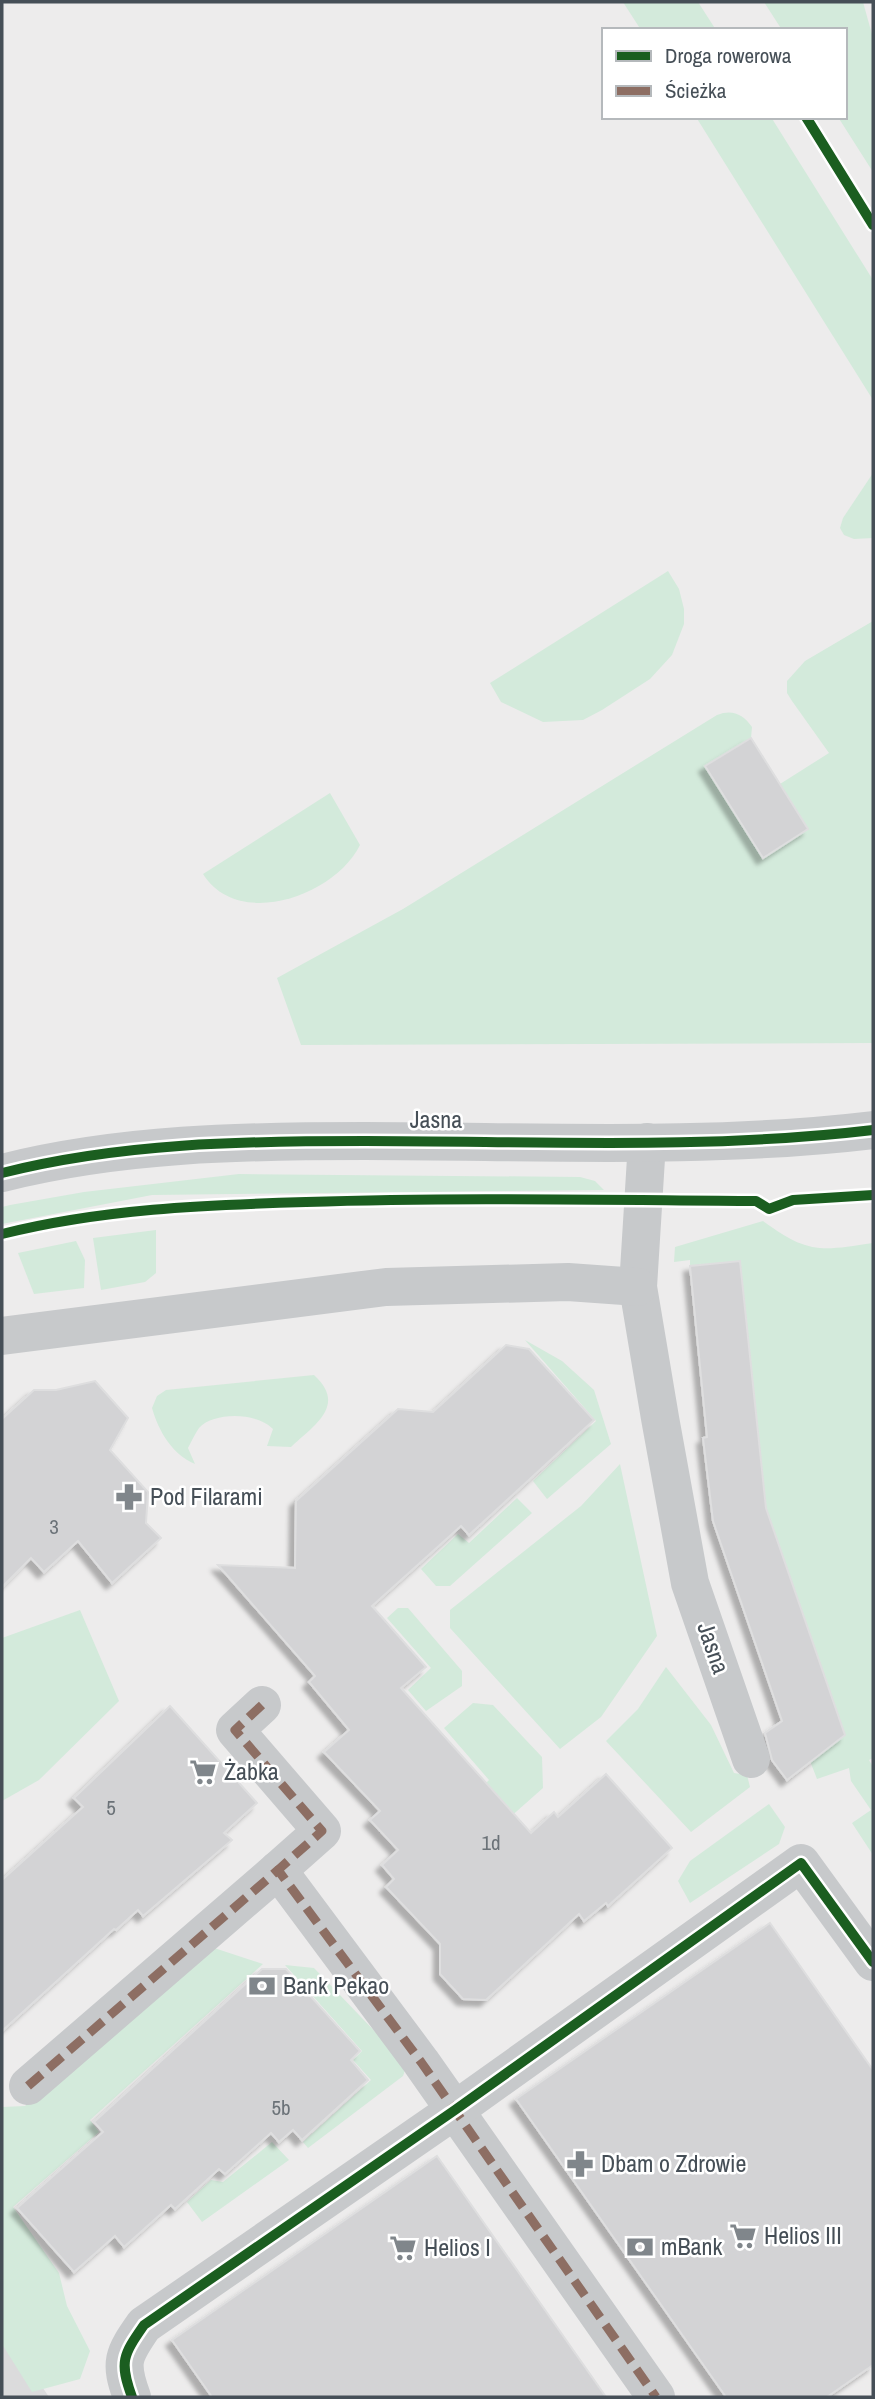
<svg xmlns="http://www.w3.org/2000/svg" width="875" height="2399" font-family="'Archivo Narrow',sans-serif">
  <defs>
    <filter id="shadow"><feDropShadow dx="-6" dy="6" stdDeviation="2" flood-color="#0004"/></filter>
  </defs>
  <rect width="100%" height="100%" fill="#edecec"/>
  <!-- education -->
  <path fill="#dbdbdc" d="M2,2328l47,69h-47z"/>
  <!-- green -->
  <g fill="#d3eadb">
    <path d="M623,2h75l18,28h-75z"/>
    <path d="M764,2h99l10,36v134l-35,-55h7v-87h-63z"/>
    <path d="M696,117h75l102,163v120z"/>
    <path d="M873,473v65l-19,1 -10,-4 -4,-7 3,-10z"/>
    <path d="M668,571l11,18 5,20v15l-12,31 -22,24 -48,31 -19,10 -40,2 -42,-20 -11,-19z"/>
    <path d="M873,621v422l-572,2 -24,-67 126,-69 314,-194c15,-6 26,-1 35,12l-1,11 -45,28 56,91 46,-28 -28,-45 49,-31 -37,-52 -5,-8v-12l18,-20z"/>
    <path d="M330,793l30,52c-25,51 -122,85 -157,29z"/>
    <path d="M239,1174l341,3 15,4 9,9 -452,5 -150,29v-17l8,-2 74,-13z"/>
    <path d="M763,1221c45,33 57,30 110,22v515l-4,2 4,7v88l-21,-32 19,-13 -20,-29 -2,-13 -32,11 -7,-18 -44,-252 -26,-247 -50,4v-6l-16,2 1,-15z"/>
    <path d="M156,1230v43l-11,9 -44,8 -8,-52z"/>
    <path d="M76,1241l9,19 -1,28 -50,6 -16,-41z"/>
    <path d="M525,1340l37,21 32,29 17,54 -64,55 -14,-18 63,-60z"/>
    <path d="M314,1375c33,30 1,50 -23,72l-24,-1 6,-17c-15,-16 -58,-18 -74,-1 -4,6 -8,14 -11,20l7,16c-23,-10 -36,-32 -43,-56l5,-12 9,-6z"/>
    <path d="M620,1464l37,172 -56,81 -41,32 -110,-121v-18l131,-104z"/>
    <path d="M517,1498l15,15 -82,73h-14l-15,-17 37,-35 11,9z"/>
    <path d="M398,1608h10l54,63v15l-36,25 -18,-21 23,-22 -44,-50z"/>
    <path d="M80,1610l39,91 -80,79 -37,21v-163z"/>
    <path d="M666,1667l45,58 23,48 13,2 3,12 -59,45 -85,-91 32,-32z"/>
    <path d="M473,1703l20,2 49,52 1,31 -51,45 -26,-30 23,-23 -45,-52z"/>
    <path d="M769,1804l16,23 -6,17 -89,59 -12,-22 12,-20z"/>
    <path d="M205,1945l58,19 -173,156 9,12 -86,75 46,66 8,33 23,45 -10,28 -48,13 -30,-48v-237l23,-1z"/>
    <path d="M285,1965l29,3 93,97 -4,11 -95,72 -5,-6 68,-62 -18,-20 9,-9z"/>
    <path d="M272,2142l17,18 -87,62 -15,-20 24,-22 12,2z"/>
  </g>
  <!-- building -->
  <g fill="#d3d3d5" stroke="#dededf" stroke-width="2" filter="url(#shadow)">
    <path d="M751,738l57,91 -45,29 -58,-92z"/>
    <path d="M740,1261l26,247 79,227 -58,45 -15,-20 -7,-27 17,-12 -69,-200 -10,-83 4,-1 -17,-171z"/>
    <path d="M506,1345l23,4 65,71 -125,115 -8,-9 -89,80 54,61 -25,21 130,145 23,-21 4,5 48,-43 66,74 -64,58 -2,-3 -22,18 -5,-7 -93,86 -23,-1 -23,-25v-30l-54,-57 8,-8 -12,-14 16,-15 -28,-30 10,-9 -56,-59 25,-22 -40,-48 6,-6 -97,-111 77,3 1,-67 102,-92 35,3z"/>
    <path d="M95,1381l33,37 -18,32 38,42 -2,31 15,15 -49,45 -34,-42 -34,31 -13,-14 -29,29v-168l32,-29h22z"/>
    <path d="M170,1706l87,97 -33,30 8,7 -89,76 -5,-6 -22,20 -2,-1 -112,102v-151l81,-73 -9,-9z"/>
    <path d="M770,1923l103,147v295l-46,32h-101l-210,-298z"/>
    <path d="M262,1969h24l74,82 -9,9 17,20 -66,60 -9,-10 -14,12 -8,-9 -46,41 -6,-5 -44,40 -4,-4 -47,42 -9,-11 -41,36 -57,-64 86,-76 -9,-10z"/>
    <path d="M437,2156l169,241h-394l-40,-57z"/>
  </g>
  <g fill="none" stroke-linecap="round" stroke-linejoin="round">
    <!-- pedestrian -->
    <g stroke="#c7c9cb" stroke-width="38">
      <path d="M262,1705l-27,25 87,101 -44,39"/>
      <path d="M28,2086l250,-216 143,192 235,335"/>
    </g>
    <!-- minor -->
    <g stroke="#c7c9cb" stroke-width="38">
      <path d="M647,1142l-9,145 22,131 30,165 61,176"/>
      <path d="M2,1173c119,-30 241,-32 363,-32 169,0 340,9 508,-11"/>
      <path d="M2,1336l384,-49 182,-5 70,5"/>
      <path d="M132,2397c-13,-35 -9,-42 12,-72l311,-215 346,-247 72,99"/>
    </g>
    <!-- quiet -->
    <g stroke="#8d6e63" stroke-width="9" stroke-dasharray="18 9" stroke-linecap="butt">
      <path d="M262,1705l-27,25 87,101 -44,39"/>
      <path d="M28,2086l250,-216 143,192 235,335"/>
    </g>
    <defs>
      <g id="cycleway">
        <path d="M806,117l67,108"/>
        <path d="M2,1173c119,-30 241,-32 363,-32 169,0 340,9 508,-11"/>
        <path d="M2,1234c100,-25 201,-29 304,-32 150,-5 300,-2 450,-1l13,8 24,-9 80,-5"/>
        <path d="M132,2397c-13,-35 -9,-42 12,-72l311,-215 346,-247 72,99"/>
      </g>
    </defs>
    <!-- cycleway casing -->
    <use href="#cycleway" stroke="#fff" stroke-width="15"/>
    <!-- cycleway -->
    <use href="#cycleway" stroke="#1b5e20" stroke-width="10"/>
  </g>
  <!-- icons -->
  <defs>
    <symbol id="pharmacy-bare" viewBox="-9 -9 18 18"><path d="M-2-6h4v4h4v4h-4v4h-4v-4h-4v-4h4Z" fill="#80868b" stroke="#fff" stroke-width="2.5" paint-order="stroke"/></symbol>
    <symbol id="supermarket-bare" viewBox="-9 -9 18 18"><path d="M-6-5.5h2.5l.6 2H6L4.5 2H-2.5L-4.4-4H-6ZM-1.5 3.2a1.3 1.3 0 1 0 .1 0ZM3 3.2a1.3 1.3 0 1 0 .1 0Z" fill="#80868b" stroke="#fff" stroke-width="2.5" paint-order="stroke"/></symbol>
    <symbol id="bank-bare" viewBox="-9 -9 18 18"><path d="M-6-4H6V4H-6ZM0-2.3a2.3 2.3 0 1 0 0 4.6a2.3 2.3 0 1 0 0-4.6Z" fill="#80868b" stroke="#fff" stroke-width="2.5" paint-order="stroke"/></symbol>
  </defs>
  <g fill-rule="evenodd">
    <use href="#pharmacy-bare" x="110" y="1478" width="38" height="38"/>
    <use href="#supermarket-bare" x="184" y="1753" width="38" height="38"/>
    <use href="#bank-bare" x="243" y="1967" width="38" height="38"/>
    <use href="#pharmacy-bare" x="561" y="2145" width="38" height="38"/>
    <use href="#supermarket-bare" x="724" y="2217" width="38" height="38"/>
    <use href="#bank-bare" x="621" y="2228" width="38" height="38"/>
    <use href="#supermarket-bare" x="384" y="2229" width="38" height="38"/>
  </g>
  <g text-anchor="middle" stroke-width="5" stroke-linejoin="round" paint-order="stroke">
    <!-- number labels -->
    <g font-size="21" fill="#6b7278">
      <text x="54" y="1534">3</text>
      <text x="111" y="1815">5</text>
      <text x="491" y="1850">1d</text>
      <text x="281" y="2115">5b</text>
    </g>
    <!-- street labels -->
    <g font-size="24" fill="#464f57" stroke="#fff">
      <text x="436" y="1128">Jasna</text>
      <text transform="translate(713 1648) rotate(71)" y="8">Jasna</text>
    </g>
    <!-- poi labels -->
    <g font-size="24" fill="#464f57" stroke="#fff" text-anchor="start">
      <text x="150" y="1505">Pod Filarami</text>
      <text x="224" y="1780">Żabka</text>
      <text x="283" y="1994">Bank Pekao</text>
      <text x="601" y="2172">Dbam o Zdrowie</text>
      <text x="764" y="2244">Helios III</text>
      <text x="661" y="2255">mBank</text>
      <text x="424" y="2256">Helios I</text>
    </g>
  </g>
  <!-- border -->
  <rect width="875" height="2399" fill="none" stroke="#464f57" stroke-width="7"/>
  <!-- legend -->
  <rect x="602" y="28" width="245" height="91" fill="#ffffff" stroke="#b5b9bc" stroke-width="2"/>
  <rect x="616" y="51" width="35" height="10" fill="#1b5e20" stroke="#b5b9bc" stroke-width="2"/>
  <text x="665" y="63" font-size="21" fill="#464f57">Droga rowerowa</text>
  <rect x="616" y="86" width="35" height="10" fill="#8d6e63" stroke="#b5b9bc" stroke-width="2"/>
  <text x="665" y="98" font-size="21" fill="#464f57">Ścieżka</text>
</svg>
